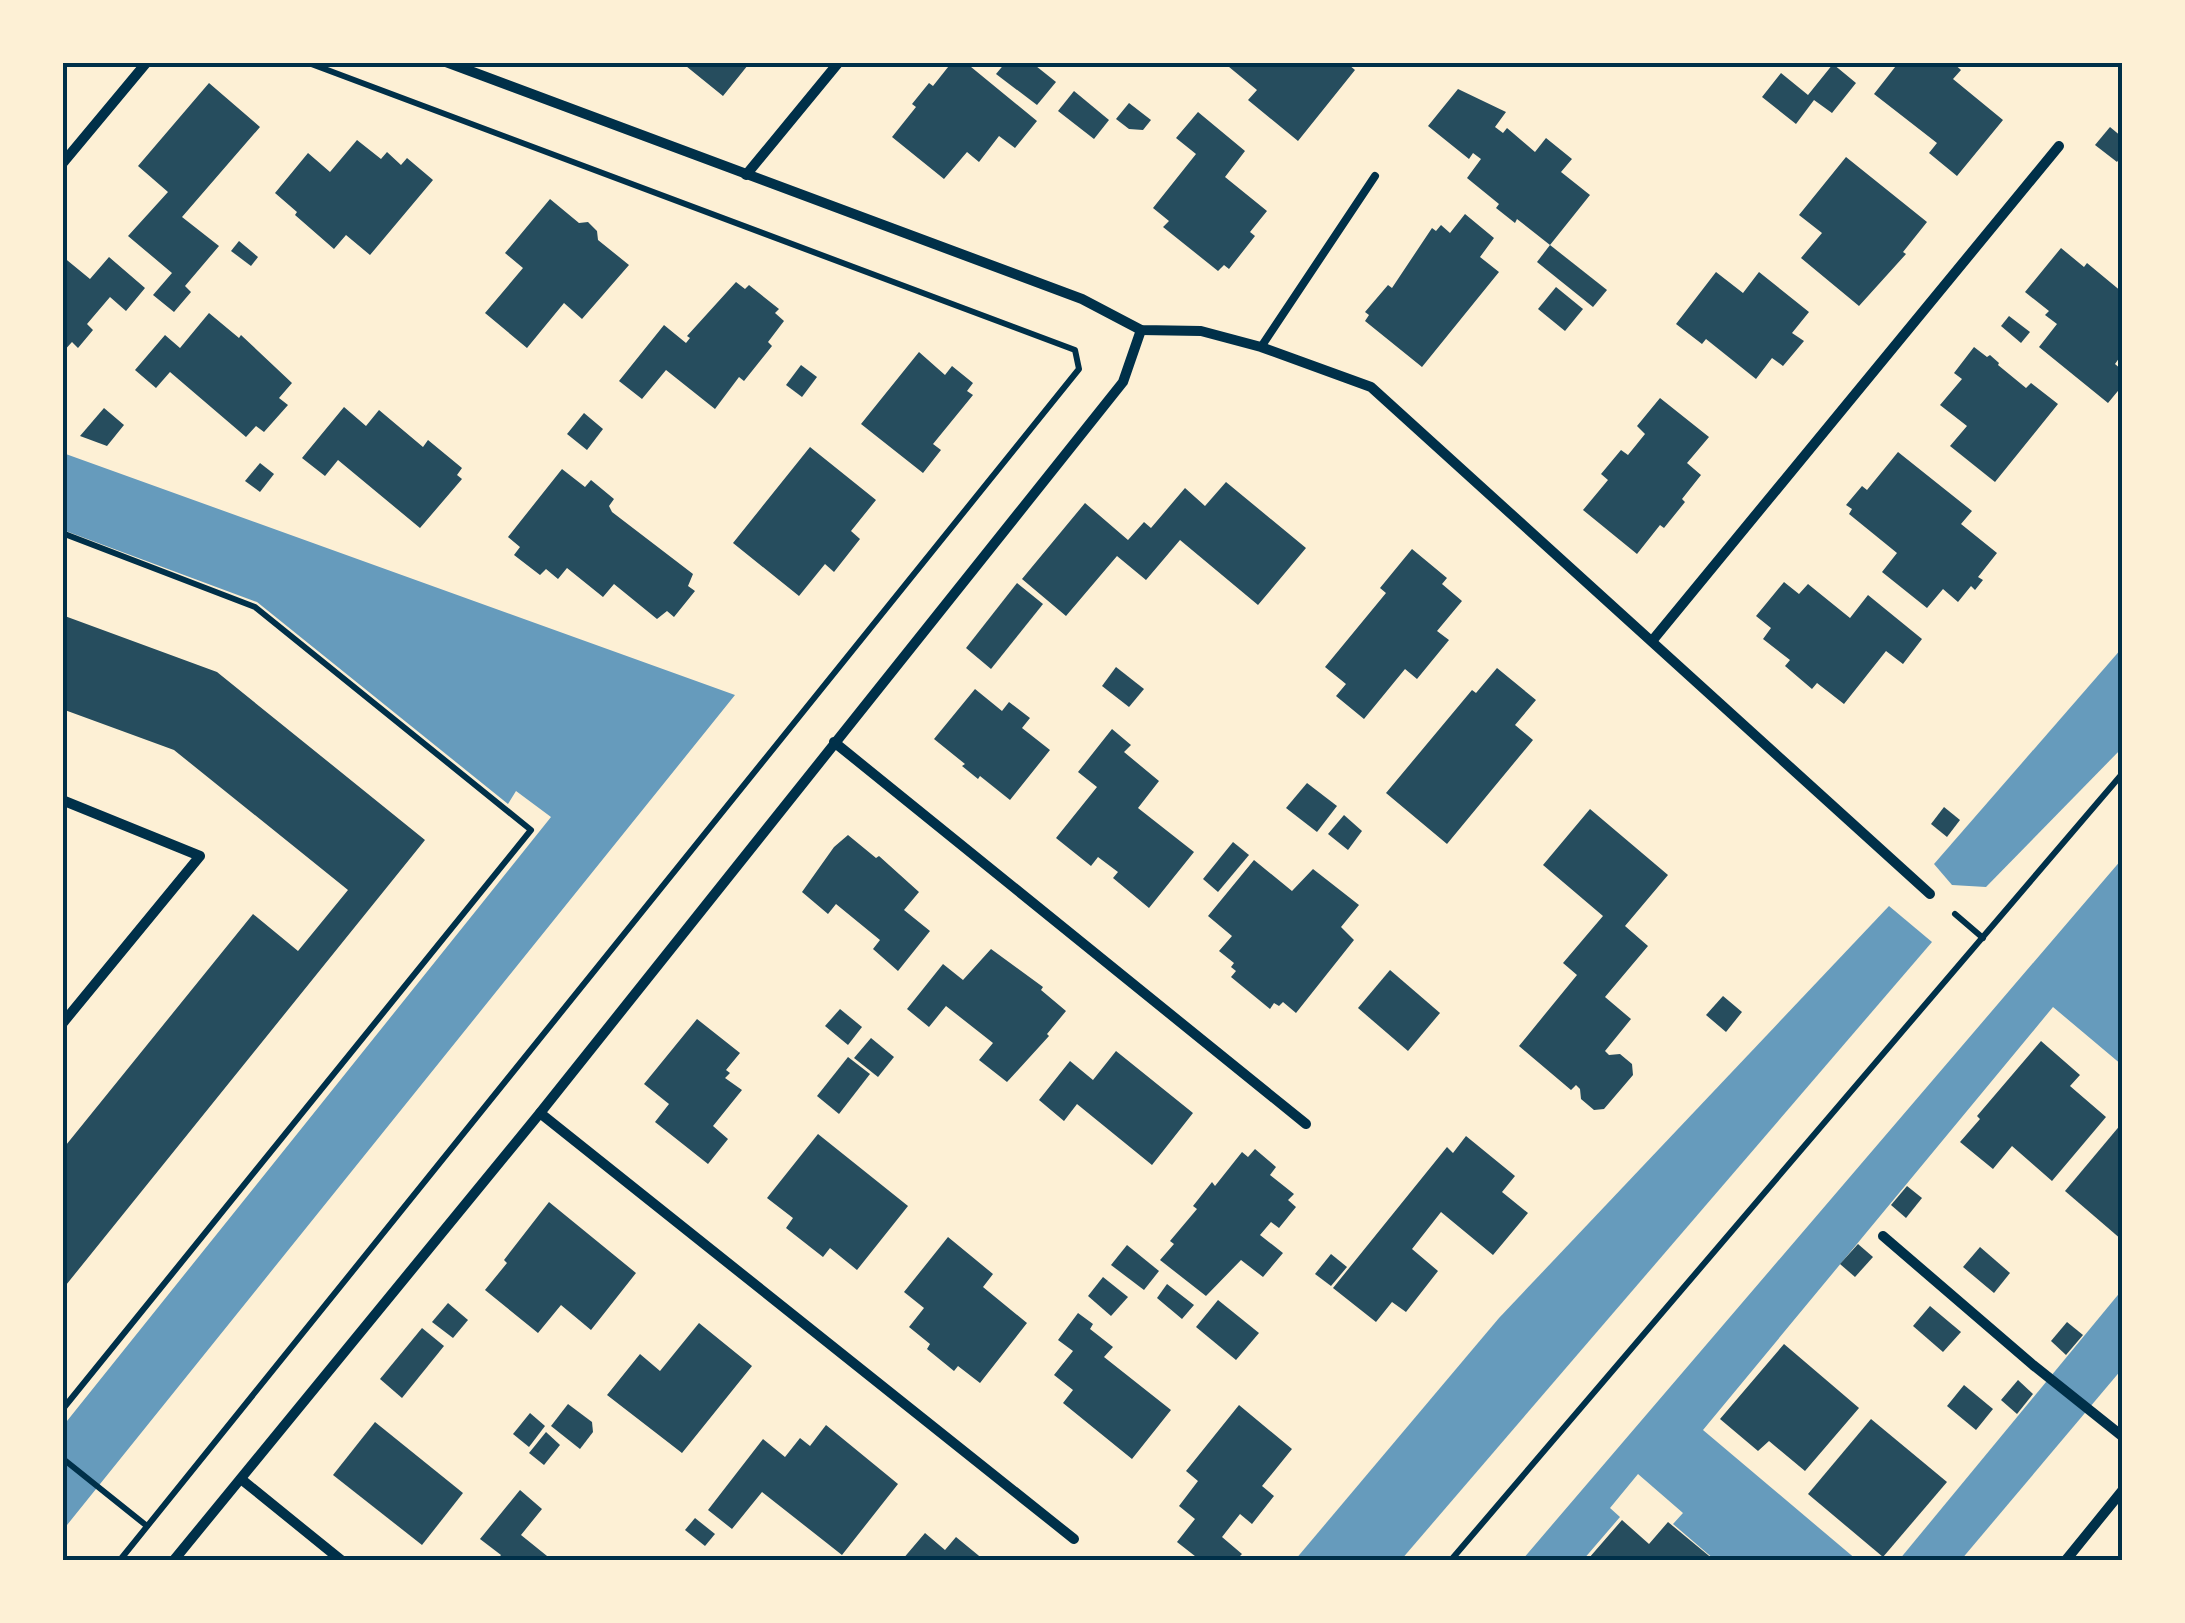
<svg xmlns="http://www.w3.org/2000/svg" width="2185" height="1623" font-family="Spectral,serif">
  <rect width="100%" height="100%" fill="#fdf0d5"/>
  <!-- water -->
  <g fill="#669bbc">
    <path d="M63,453l672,242 -672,835v-104l488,-609 -35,-26 -8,13 -251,-202 -194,-72z"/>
    <path d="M2122,648v100l-136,139 -34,-2 -18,-21z"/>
    <path d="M2122,859v206l-69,-58 -350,423 154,130h-142l-42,-36 10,-11 -45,-39 -28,34 10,9 -37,43h-61z"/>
    <path d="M1889,906l43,36 -531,618h-106l204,-242z"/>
    <path d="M2122,1290v79l-161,191h-62z"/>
  </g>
  <!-- building -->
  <g fill="#264d5e">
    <path d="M681,62h74l-4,5 -3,-2 -25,31z"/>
    <path d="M952,62h13l72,59 -22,27 -16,-12 -20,26 -12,-10 -23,27 -52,-42 24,-30 -4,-3 17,-21 4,3z"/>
    <path d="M1006,62h25l25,20 -19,23 -41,-31z"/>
    <path d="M1223,62h128l-2,3 6,5 -57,71 -50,-41 9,-10z"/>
    <path d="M1899,62h53l9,8 -8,9 50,41 -46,56 -28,-23 8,-10 -63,-49z"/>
    <path d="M1833,64l23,19 -24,30 -18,-13 -18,24 -34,-27 19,-24 27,22z"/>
    <path d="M209,83l51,44 -78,90 37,29 -34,40 6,6 -17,20 -21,-17 19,-22 -44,-37 40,-44 -30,-26z"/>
    <path d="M1458,89l48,23 -11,15 8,6 4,-5 28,24 11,-14 26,21 -11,13 29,23 -40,50 -33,-26 -2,4 -19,-15 3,-4 -32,-26 14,-19 -8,-6 -4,6 -41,-33z"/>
    <path d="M1074,91l35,29 -15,19 -36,-28z"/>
    <path d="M1129,103l22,17 -8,10 -14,-1 -13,-10z"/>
    <path d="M1198,112l47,39 -20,26 42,34 -17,21 5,4 -26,33 -5,-4 -6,6 -55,-44 6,-6 -16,-13 43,-54 -20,-16z"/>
    <path d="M2110,127l12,10v18l-5,7 -22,-17z"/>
    <path d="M357,140l24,19 6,-7 14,13 6,-7 26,22 -63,75 -24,-20 -12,14 -39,-34 2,-3 -22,-19 33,-40 22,19z"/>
    <path d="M1846,157l81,65 -24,30 3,2 -47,52 -58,-48 21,-25 -23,-18z"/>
    <path d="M550,199l29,24 9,-1 9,9 1,9 31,25 -47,54 -18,-16 -37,45 -42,-35 38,-45 -18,-15z"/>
    <path d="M1465,214l29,24 -14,19 19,15 -77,95 -57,-46 4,-6 -4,-3 23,-27 4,3 40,-60 4,3 5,-6 9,8z"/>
    <path d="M239,241l19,16 -7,9 -20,-15z"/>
    <path d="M1550,245l57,45 -14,17 -56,-45z"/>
    <path d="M2061,248l23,19 3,-4 35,29v62l-7,10 7,6v16l-14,17 -69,-56 18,-23 -12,-9 4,-4 -24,-19z"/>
    <path d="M62,256l28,23 19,-22 36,31 -19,23 -16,-14 -23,27 6,6 -15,18 -6,-6 -10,11z"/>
    <path d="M1716,272l27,21 16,-21 50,40 -17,21 12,8 -21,25 -11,-8 -16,21 -50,-40 -4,5 -26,-20z"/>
    <path d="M736,282l9,7 4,-4 30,24 -4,4 9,8 -16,21 4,4 -28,35 -5,-4 -24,32 -49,-39 -24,29 -23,-18 45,-56 22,18 4,-5 -3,-2z"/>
    <path d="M1556,287l27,22 -18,22 -27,-22z"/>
    <path d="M209,313l30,25 2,-3 51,48 -13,15 9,7 -24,27 -8,-6 -10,11 -76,-65 -14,16 -21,-18 30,-35 15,13z"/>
    <path d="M2009,316l21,16 -9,11 -20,-17z"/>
    <path d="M1974,347l13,10 3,-2 9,8 -1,2 28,23 5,-5 27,21 -63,78 -45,-36 17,-20 -27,-21 22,-26 -8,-6z"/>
    <path d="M919,352l26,23 7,-9 21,17 -6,8 6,4 -40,49 8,6 -18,23 -62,-49z"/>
    <path d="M801,365l16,12 -15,20 -16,-12z"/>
    <path d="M1660,398l49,39 -22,26 14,12 -19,24 3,3 -21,26 -4,-3 -23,29 -54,-44 25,-30 -7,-6 20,-24 7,5 17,-21 -8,-8z"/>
    <path d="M344,407l22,19 13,-16 44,37 5,-7 34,28 -5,7 5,4 -42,49 -82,-68 -13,16 -23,-18z"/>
    <path d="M104,408l20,17 -17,21 -27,-10z"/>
    <path d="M584,413l19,16 -16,21 -20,-16z"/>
    <path d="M810,447l66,53 -25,31 9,8 -26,33 -9,-8 -26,32 -66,-53z"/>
    <path d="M1898,452l74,59 -11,13 36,29 -19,24 5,3 -8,10 -4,-4 -13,16 -15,-13 -16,19 -45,-36 15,-19 -48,-39 3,-5 -6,-4 16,-19 5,4z"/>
    <path d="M260,463l14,11 -14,18 -15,-11z"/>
    <path d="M562,469l23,18 6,-7 23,19 -5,7 3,6 81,62 -5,12 7,5 -21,26 -7,-6 -10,8 -43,-35 -11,13 -36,-29 -9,11 -12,-10 -6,6 -26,-20 6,-8 -12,-10z"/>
    <path d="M1226,482l80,66 -48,57 -78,-65 -34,40 -29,-24 -51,60 -44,-37 63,-76 43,37 16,-18 7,6 34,-40 20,18z"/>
    <path d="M1412,549l35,29 -5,6 20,17 -25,30 12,9 -32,39 -12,-10 -41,50 -28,-23 10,-12 -21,-17 61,-74 -6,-5z"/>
    <path d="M1784,582l15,12 9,-10 42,34 18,-23 54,44 -19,25 -17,-13 -42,53 -27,-21 -5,6 -27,-23 5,-6 -27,-21 8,-11 -15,-12z"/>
    <path d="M1017,583l26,21 -52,65 -25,-21z"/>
    <path d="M62,615l155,57 208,168 -363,450v-140l191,-236 45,37 50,-61 -174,-140 -112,-41z"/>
    <path d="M1116,667l28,22 -15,18 -27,-21z"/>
    <path d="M1497,668l39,32 -21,25 18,15 -86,104 -61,-51 86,-103 4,3z"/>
    <path d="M975,689l27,22 7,-9 21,16 -8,10 28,22 -40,50 -30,-24 -2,3 -16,-13 3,-2 -31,-25z"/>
    <path d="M1112,729l19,16 -7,7 35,29 -21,27 56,44 -45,56 -36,-30 5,-6 -20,-15 -7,9 -35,-28 41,-51 -19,-15z"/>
    <path d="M1307,783l30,23 -20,26 -31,-24z"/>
    <path d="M1944,807l16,13 -13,17 -16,-13z"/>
    <path d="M1590,809l78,66 -43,51 23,20 -43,51 26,22 -26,32 4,4 11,-1 12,10 1,11 -29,34 -10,1 -13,-11 -1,-10 -4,-4 -5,5 -52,-44 58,-71 -14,-12 40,-47 -60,-51z"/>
    <path d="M1344,815l18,16 -14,19 -20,-16z"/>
    <path d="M848,835l28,23 3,-2 40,36 -15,18 26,21 -32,40 -25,-22 7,-9 -44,-36 -8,10 -26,-22 32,-45z"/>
    <path d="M1233,842l16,13 -31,37 -15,-13z"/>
    <path d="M1254,860l38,31 21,-22 46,36 -18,22 13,13 -58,73 -13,-11 -4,4 -5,-3 -4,6 -39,-32 5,-6 -5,-4 3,-4 -15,-12 13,-15 -24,-20z"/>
    <path d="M991,949l52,38 -2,3 25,21 -19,23 2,2 -42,46 -28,-22 14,-17 -47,-37 -17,21 -22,-18 36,-45 20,16z"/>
    <path d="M1390,970l50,43 -32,38 -50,-43z"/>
    <path d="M1723,996l19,16 -16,20 -20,-17z"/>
    <path d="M840,1009l22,18 -14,18 -23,-19z"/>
    <path d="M697,1019l43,34 -14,17 4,3 -5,5 17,12 -29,36 15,13 -20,25 -53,-42 14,-18 -25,-20z"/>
    <path d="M871,1038l23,19 -16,20 -24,-19z"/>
    <path d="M2041,1041l39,34 -10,11 36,31 -54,64 -40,-35 -19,23 -33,-27 20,-23 -3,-3z"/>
    <path d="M1116,1051l77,62 -41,52 -75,-61 -13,17 -25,-21 31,-39 23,19z"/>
    <path d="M848,1057l22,17 -31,40 -22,-18z"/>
    <path d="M2122,1123v117l-57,-49z"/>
    <path d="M818,1134l90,72 -51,64 -27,-22 -7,9 -37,-29 7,-10 -26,-20z"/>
    <path d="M1466,1136l49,40 -13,16 26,21 -35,42 -52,-43 -29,37 26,22 -32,41 -14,-10 -16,20 -43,-34 114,-141 6,6z"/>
    <path d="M1255,1149l21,18 -6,8 24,19 -6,6 8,7 -17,21 -8,-6 -11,13 23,18 -20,24 -22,-17 -35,36 -46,-36 14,-16 -4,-3 27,-32 -4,-3 19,-24 3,4 27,-34 6,5z"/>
    <path d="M1907,1186l15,12 -16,20 -15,-13z"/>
    <path d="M549,1202l87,71 -45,57 -30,-25 -23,28 -53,-43 22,-27 -3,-3z"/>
    <path d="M948,1237l45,37 -10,13 44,36 -47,60 -22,-17 -4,5 -27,-22 3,-5 -21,-17 15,-19 -20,-16z"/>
    <path d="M1858,1244l15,13 -18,20 -15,-13z"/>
    <path d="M1127,1245l32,26 -15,19 -33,-25z"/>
    <path d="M1980,1247l30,26 -16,20 -31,-26z"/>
    <path d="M1331,1254l16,13 -16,19 -16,-12z"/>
    <path d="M1103,1277l25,20 -17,19 -23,-20z"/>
    <path d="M1167,1284l27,21 -12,14 -25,-21z"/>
    <path d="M1218,1300l41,33 -23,27 -40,-33z"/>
    <path d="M448,1303l20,17 -15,18 -21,-16z"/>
    <path d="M1930,1306l31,26 -18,20 -30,-26z"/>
    <path d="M1078,1313l15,11 -3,5 23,18 -9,10 67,53 -39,49 -69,-56 10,-13 -19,-15 19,-24 -15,-11z"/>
    <path d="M2067,1322l16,13 -17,20 -15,-14z"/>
    <path d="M699,1323l53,43 -70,87 -75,-58 33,-41 20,17z"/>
    <path d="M422,1328l22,18 -42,52 -22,-19z"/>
    <path d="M1784,1344l75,64 -54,63 -36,-30 -11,10 -38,-32z"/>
    <path d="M2018,1380l15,14 -16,20 -16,-14z"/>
    <path d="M1964,1385l29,24 -17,21 -29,-24z"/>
    <path d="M568,1404l24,18 1,10 -13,17 -29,-23z"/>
    <path d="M1239,1405l53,44 -30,37 12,10 -22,28 -12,-10 -18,23 20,17 -6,6h-36l-23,-18 18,-23 -16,-13 19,-25 -12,-10z"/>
    <path d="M530,1413l15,13 -16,21 -16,-13z"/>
    <path d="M1871,1419l76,63 -64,75 -75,-63z"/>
    <path d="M375,1422l88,71 -41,52 -89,-70z"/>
    <path d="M826,1425l72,59 -56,71 -80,-63 -30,37 -24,-19 55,-71 22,18 15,-19 10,8z"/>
    <path d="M546,1432l14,13 -16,20 -15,-12z"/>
    <path d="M520,1490l22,19 -21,26 31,25h-55l4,-5 -21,-16z"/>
    <path d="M695,1518l20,16 -10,12 -20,-16z"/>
    <path d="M1622,1520l27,24 19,-22 46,38h-121l-4,-2z"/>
    <path d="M925,1533l20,17 11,-13 28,23h-82z"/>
  </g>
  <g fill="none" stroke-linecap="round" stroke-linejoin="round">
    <!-- path -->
    <g stroke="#003049" stroke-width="6">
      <path d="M62,533l193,74 276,223 -469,580"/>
      <path d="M1955,914l28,24"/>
      <path d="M62,1458l85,68"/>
      <path d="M120,1560l959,-1191 -4,-19 -769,-288"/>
      <path d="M1451,1560l671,-786"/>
    </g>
    <!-- service -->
    <path stroke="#003049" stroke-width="8" d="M1261,347l114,-171"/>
    <!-- minor -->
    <g stroke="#003049" stroke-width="10">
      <path d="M446,62l636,237 59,31 60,1 60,16 110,40 559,507"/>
      <path d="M62,164l85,-102"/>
      <path d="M746,175l93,-113"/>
      <path d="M1652,641l407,-495"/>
      <path d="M834,742l472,382"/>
      <path d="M62,800l138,56 -138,168"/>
      <path d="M540,1113l534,426"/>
      <path d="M1883,1236l150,129 89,71"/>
      <path d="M241,1479l100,81"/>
      <path d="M174,1560l366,-447 583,-731 18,-52"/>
      <path d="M2066,1560l56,-69"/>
    </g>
  </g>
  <!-- border -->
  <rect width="2185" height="1623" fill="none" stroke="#fdf0d5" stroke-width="130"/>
  <rect x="65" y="65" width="2055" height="1493" fill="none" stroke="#003049" stroke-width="4"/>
</svg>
